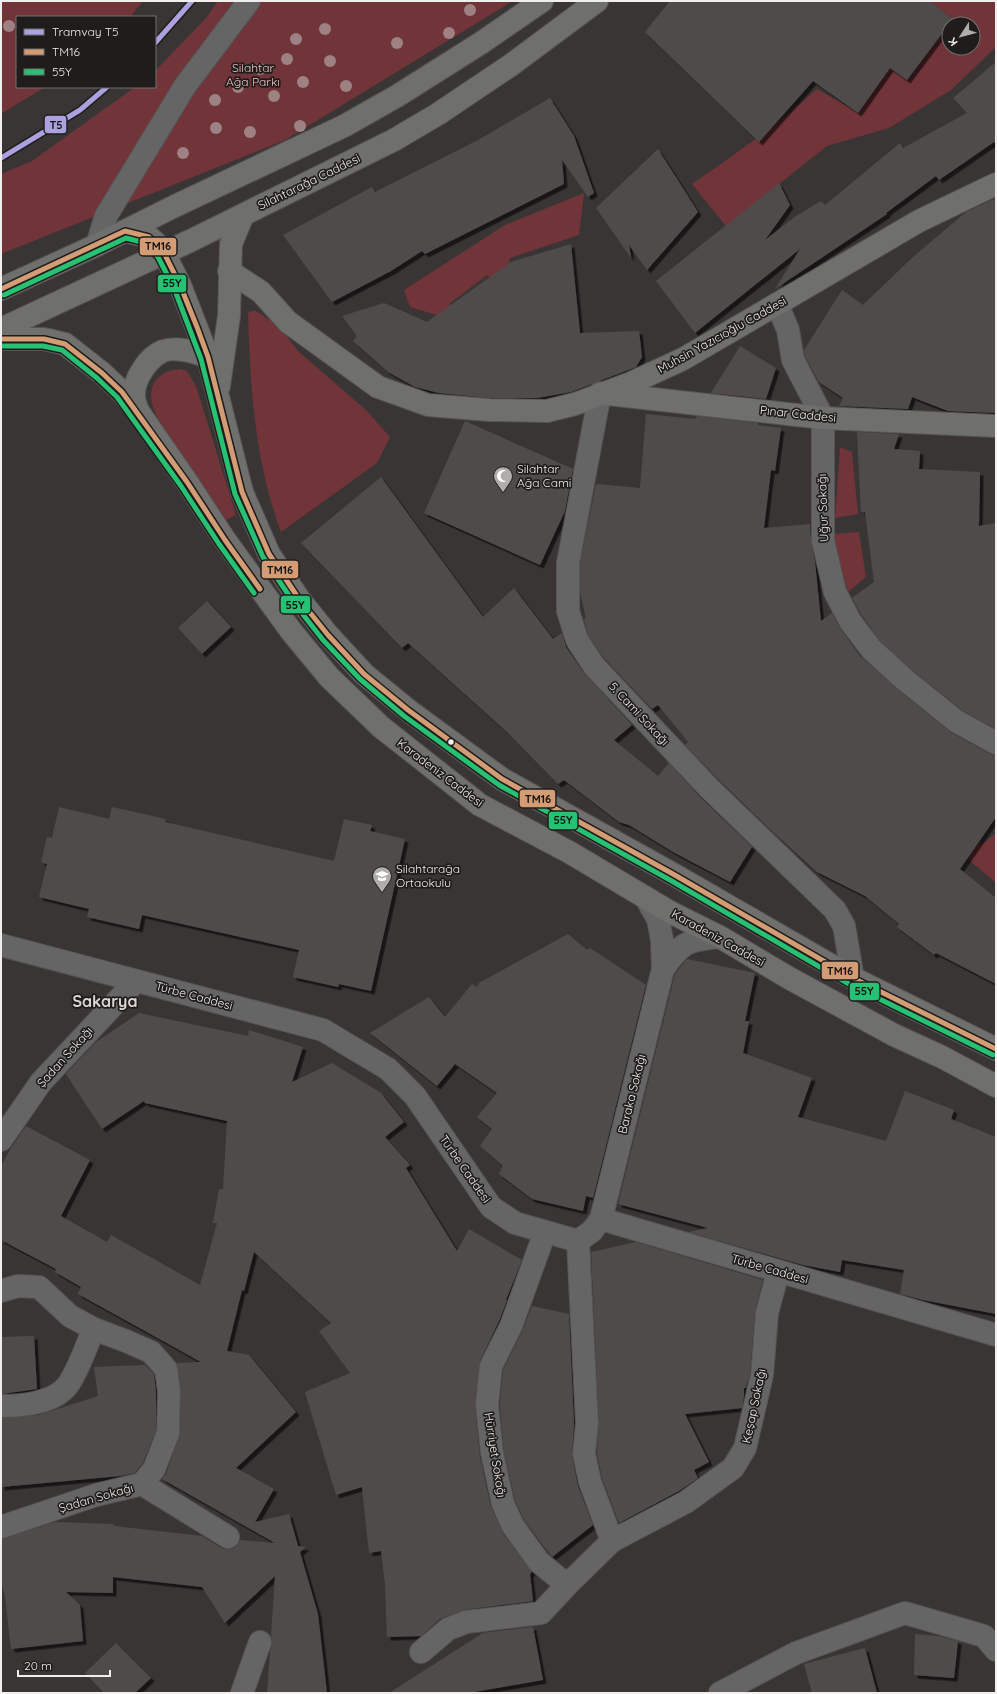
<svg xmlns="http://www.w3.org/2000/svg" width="997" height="1694" font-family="Quicksand,sans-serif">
  <defs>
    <filter id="shadow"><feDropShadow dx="3.5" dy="3.5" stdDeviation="0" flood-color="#0009"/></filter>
  </defs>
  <rect width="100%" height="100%" fill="#393535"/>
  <!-- green -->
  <g fill="#703439" fill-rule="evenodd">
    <path d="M1,1h142l-13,16h-113v70h28l-44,27z"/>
    <path d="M218,1h295l-228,139 -284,114v-80l31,-13 103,-74h20v-16l51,-53z"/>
    <path d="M929,1h67v46l-45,43 -62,38 -62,18 -101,80 -34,-42c43,-30 86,-59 125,-95l40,23 33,-44 18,12 45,-61zM949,24h24v24h-24z"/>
    <path d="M584,193l-5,42 -69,23 -3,18 -12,6 -8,-7 -38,29 11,18 -50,-15 -6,-17 101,-65z"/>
    <path d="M254,310l24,15 20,26 69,60 23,26 -13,26 -96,69c-26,-69 -31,-146 -33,-219z"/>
    <path d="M181,369l6,2 9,15 40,129 -10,5c-12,-18 -24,-36 -36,-54 -14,-20 -55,-65 -32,-88 7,-7 14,-8 23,-9z"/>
    <path d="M840,447l12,5 6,62 -23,4z"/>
    <path d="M859,532l7,45 -18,15 -16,-58z"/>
    <path d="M904,804l44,13 35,27 13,-11v50z"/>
  </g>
  <!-- building -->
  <g fill="#4f4c4c" filter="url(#shadow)">
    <path d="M670,1h259l24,18 -46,61 -17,-12 -32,45 -45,-32 -54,61 -114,-110z"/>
    <path d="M996,62v82l-2,-2 -55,38 -3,-4 -50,37 1,1 -112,75 25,-40 -105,84 -39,-52 123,-98 11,22 -25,35 31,-24 25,-15 4,4 75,-62 3,5 64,-35 -14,-15z"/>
    <path d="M550,98l24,38 20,57 -6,4 -26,-37 2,24 -139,70 -3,-3 -31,20 -59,31 -49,-67 89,-48 3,5 103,-52z"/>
    <path d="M658,149l40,63 -51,58 -18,-25 2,13 -35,-50z"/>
    <path d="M996,198v215l-48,-2 -36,-14 -4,12 -69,-3 4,-8 -24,-16 -14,-26 -1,-6 38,-60 21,15 50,-48 53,-45z"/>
    <path d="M571,244l9,89 59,-2 3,26 -6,10 -65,25 -34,6h-47l-51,-5 -24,-6 -27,-15 -35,-31 4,-5 -15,-20 42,-13 43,19 84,-60z"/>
    <path d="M740,346l36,22 -10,31 -55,-6z"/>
    <path d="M646,414l49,5 2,-3 61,7v2l23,3 -6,43 -4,-1 -7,58 46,-4 1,17 4,21 6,59 11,-8 8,15 21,29 35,31 54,44 40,22 6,1v62l-36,52 36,29v86l-60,-31 -2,2 -37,-28 2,-3 -34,-28 -48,-24 -42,-38 -57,-55 -33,-34 3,-3 -30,-37 -6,4 -48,-51 -16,-23 -4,-16 2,-1 -6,-26v-28l16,-80 44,4z"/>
    <path d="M465,421l108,48 -9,46v-2l-24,52 -116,-52z"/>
    <path d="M857,432l42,2 -5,15 26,2 -1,18 61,3 -1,54 17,-3v206l-33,-18 -51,-41 -32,-29 -19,-27 -9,-16 22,-16 -9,-70h-4z"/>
    <path d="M381,477l102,140 31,-29 39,51 9,-6 4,14 18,26 48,52 -18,15 44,36 11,-13 31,34 52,50 -22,35 -57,-30 -44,-27 -10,-3 -55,-42 -6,4 -52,-53 -98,-88 -6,5 -101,-105z"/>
    <path d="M207,601l24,26 -29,27 -24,-26z"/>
    <path d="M59,807l50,12 3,-12 54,12 -1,3 169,39 10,-42 28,6 -2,6 35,8 -34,152 -32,-7 -1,3 -45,-10 6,-27 -157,-35 -3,14 -52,-12 2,-8 -50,-12 8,-33 -6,-2 6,-25 5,1z"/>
    <path d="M568,934l19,16 3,-2 56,37 -53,213 -7,-2 -3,15 -51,-12 -33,-25 4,-8 -23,-20 12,-17 -15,-12 20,-24 -42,-29 -18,22 -67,-53 59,-36 16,20 27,-33 5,3 2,-4z"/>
    <path d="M687,959l68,14 -10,48h4l-6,32 69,25 -14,39 88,24 19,-50 49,19 -3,9 45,18v177l-73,-14 -23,-6 4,-24 -62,-10 -2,12 -37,-7 -115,-33 20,-4 -90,-24 57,-230z"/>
    <path d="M139,1013l109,23 1,-6 54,17 -11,35 40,-19 49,30 23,29 -19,15 25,28 -4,3 51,83 12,-22 53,31 -16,40h1l-8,21 -19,40 -5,45 5,50 11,51 12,26 29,39 -2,2 3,27 -69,9 -24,9 -19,17 -34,1 -2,-52 -4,-34 -12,2 -7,-66 -26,8 -31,-103 45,-19 -31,-42 12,-8 -77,-71 -10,39 -2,-1 -15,61 22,4 47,57 -60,56 38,21 -19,33 34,-8 9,32 8,1 -6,5 18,62 9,79h-60l3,-41 2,-12 -1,-3 4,-61 -50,47 -23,-36 -89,-10v16l-47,-1 14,13 3,36 -72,8 -6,-53 -4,-14v-43l53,-17 60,2v2l88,10 19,12 6,1 7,-1 4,-4 2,-4 35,3 -113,-64 4,-5 14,-40 1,-45 -4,-26 24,-1 -123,-68 3,-7 -26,-15 1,-3 -55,-29v-74l10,-18 15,-22 64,34 -29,56 46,26 4,-7 89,50 17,-62h-4l6,-34h4l4,-68 -82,-18 -1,-2 -42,28 -36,-55 29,-31z"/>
    <path d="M636,1242l127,38 -8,32 -5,61 -4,15h-2v8l-2,12 -57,6 24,48 -15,8 4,8 -19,13 -60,32 -17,-45 -5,-25 2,-31 -8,-170z"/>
    <path d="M532,1306l37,8 5,109 -2,33 6,30 15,39 -41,32 -28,-37 -9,-20 -11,-49 -4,-46 3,-35 19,-38z"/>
    <path d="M34,1336l3,53 -36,5v-57z"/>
    <path d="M145,1365l9,9 2,18v39l-13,32 -8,10 -15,3 -119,11v-69l38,-3 59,-19 -4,-29z"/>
    <path d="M533,1627l10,53 -75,13h-79l94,-60 -10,1z"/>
    <path d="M915,1634l23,2 20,5 -4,37 -40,-3z"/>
    <path d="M116,1643l35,35 -16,15h-31l-19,-20z"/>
    <path d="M865,1648l12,45h-65l-8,-29z"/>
  </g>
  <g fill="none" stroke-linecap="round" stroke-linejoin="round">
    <defs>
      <g id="minor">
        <path d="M97,245l9,-29 79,-130 64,-85"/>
        <path d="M777,304l11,26 5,30 30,58v123l12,51 15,29 21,28 33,30 52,42 40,22"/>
        <path d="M600,393l-32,170v48l9,29 17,26 115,122 126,122 9,16 9,52"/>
        <path d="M1,945l322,85 65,39 27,27 76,111 24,16 63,18 14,-10 9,-12 62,-250 -1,-29 -4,-21 -12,-21"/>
        <path d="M663,969c19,-27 24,-29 57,-32"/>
        <path d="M1,1140l40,-58 95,-101"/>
        <path d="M601,1219l395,116"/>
        <path d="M545,1232l-34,94 -20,40 -4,39 5,48 11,51 10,22 26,36 28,23 45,-44 -22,-59 -6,-28 3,-31 -9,-182"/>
        <path d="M1,1291l17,-5 21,1 31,29 24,13 32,12 25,11 15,17 3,22 -1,42 -14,36 -12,15 -46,11 -95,32"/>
        <path d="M1,1406c20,0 53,-3 66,-20 11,-14 19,-40 27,-57"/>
        <path d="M142,1484l86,53"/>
        <path d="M612,1541l74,-39 47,-34 12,-20 17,-73 5,-62 11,-41"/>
        <path d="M421,1652l27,-23 18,-7 75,-9 26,-28"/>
        <path d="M242,1693l18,-51"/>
        <path d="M720,1693l76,-40 109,-40 79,23 12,14"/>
      </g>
      <g id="major">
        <path d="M125,231l24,6 9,8 6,8 16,32 28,72 34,135 27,62 30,45 29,36 36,39 44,36 94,69 171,95 180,104 143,71"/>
        <path d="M229,271l32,21 27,30 90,65 50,18 61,5 58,1 28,-7 56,-21 52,-24 236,-138 77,-37"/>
        <path d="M1,289l96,-44 78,-39 169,-80 53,-30 84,-53 61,-42"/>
        <path d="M1,329l189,-88 204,-101 44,-26 73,-49 86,-64"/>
        <path d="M1,339h43l21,5 37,29 20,19 16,19 49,71 38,58 66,91 38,46 52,50 99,78 89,47 101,60 50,25 69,41 105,57 48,22 54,29"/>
        <path d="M219,386l10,-70 2,-72 12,-29"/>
        <path d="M608,394l215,24 173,8"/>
        <path d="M138,411c-2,-5 -4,-10 -4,-15 -1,-16 14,-39 29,-45 14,-5 32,1 45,6"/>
      </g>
    </defs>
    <!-- minor casing -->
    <use href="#minor" stroke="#565353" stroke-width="24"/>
    <!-- major casing -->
    <use href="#major" stroke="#565353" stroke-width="24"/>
    <!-- minor -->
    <use href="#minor" stroke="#666565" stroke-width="22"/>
    <!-- major -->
    <use href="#major" stroke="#6f6f6e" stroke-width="22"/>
    <defs>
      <g id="bus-1">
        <path d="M1,289l124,-58 24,6 15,16 16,32 17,42 11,30 34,135 27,62 30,45 29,36 36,39 44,36 94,69 171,95 180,104 143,71"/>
        <path d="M1,339h43l21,5 37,29 20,19 65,90 38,58 35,49"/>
      </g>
      <g id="bus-2">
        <path d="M4,295l122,-57 19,5 13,14 16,31 27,71 34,135 28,63 31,46 29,37 37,39 44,37 95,69 171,95 179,104 144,71"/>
        <path d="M1,346h42l19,4 35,28 20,19 64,89 38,58 35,49"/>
      </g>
    </defs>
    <!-- bus-1 casing -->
    <use href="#bus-1" stroke="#1f1c1c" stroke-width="8"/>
    <!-- bus-2 casing -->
    <use href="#bus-2" stroke="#1f1c1c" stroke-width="8"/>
    <!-- bus-1 -->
    <use href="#bus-1" stroke="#d39c74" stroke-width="5"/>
    <!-- bus-2 -->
    <use href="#bus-2" stroke="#26c172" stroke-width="5"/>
    <defs>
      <g id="tram-1">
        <path d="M155,43l37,-42"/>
        <path d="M1,158l79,-48 27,-23"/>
      </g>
    </defs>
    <!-- tram-1 casing -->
    <use href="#tram-1" stroke="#1f1c1c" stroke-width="8"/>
    <!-- tram-1 -->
    <use href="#tram-1" stroke="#aaa1de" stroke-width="5"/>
  </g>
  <!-- trees -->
  <g fill="#9e8283">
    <circle cx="470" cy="10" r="6"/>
    <circle cx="9" cy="26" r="6"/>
    <circle cx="325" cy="29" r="6"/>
    <circle cx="449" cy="33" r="6"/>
    <circle cx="296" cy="39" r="6"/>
    <circle cx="397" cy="43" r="6"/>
    <circle cx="287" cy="59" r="6"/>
    <circle cx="330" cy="61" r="6"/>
    <circle cx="260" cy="69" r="6"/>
    <circle cx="303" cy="82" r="6"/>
    <circle cx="346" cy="86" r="6"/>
    <circle cx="238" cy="87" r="6"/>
    <circle cx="274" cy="96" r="6"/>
    <circle cx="215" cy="100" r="6"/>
    <circle cx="300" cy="126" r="6"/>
    <circle cx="216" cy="128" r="6"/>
    <circle cx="250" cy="132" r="6"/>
    <circle cx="183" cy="153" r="6"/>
  </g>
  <!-- icons -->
  <defs>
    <symbol id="mosque-pin" viewBox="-11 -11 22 30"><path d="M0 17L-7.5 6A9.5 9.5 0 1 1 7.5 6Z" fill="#b1adad" stroke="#1f1c1c"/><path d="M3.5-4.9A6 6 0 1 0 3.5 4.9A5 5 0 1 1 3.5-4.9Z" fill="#fff"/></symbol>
    <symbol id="school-pin" viewBox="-11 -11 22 30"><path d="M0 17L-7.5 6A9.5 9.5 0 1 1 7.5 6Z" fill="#b1adad" stroke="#1f1c1c"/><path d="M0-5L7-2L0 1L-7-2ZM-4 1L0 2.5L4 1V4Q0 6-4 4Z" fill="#fff"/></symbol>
  </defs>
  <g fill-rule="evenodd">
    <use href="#mosque-pin" x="492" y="465" width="22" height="30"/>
    <use href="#school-pin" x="371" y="865" width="22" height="30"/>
  </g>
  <!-- markers -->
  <circle fill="#f2eeee" stroke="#1f1c1c" stroke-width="1.5" cx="451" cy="742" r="3.5"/>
  <g text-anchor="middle" stroke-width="3.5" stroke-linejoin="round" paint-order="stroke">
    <!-- park labels -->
    <g font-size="12" fill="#f1c1c2" stroke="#1f1c1c">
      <text x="253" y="72">Silahtar<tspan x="253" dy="14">Ağa Parkı</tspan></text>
    </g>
    <!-- street labels -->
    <g font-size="12" fill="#f2eeee" stroke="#1f1c1c">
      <text transform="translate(309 182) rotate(-26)" y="4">Silahtarağa Caddesi</text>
      <text transform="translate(722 335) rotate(-29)" y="4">Muhsin Yazıcıoğlu Caddesi</text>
      <text transform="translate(798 414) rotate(6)" y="4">Pınar Caddesi</text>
      <text transform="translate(823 508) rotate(-92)" y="4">Uğur Sokağı</text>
      <text transform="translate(639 714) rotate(47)" y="4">5. Cami Sokağı</text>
      <text transform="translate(440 773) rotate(37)" y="4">Karadeniz Caddesi</text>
      <text transform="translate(718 938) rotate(29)" y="4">Karadeniz Caddesi</text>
      <text transform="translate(194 996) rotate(15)" y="4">Türbe Caddesi</text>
      <text transform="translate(65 1057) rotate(-48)" y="4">Şadan Sokağı</text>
      <text transform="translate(632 1094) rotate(-76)" y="4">Baraka Sokağı</text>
      <text transform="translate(465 1169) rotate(55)" y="4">Türbe Caddesi</text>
      <text transform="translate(770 1269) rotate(16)" y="4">Türbe Caddesi</text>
      <text transform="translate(754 1406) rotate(-78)" y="4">Keşap Sokağı</text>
      <text transform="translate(495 1455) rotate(81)" y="4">Hürriyet Sokağı</text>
      <text transform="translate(96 1498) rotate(-16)" y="4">Şadan Sokağı</text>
    </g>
    <!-- poi labels -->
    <g font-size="12" fill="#f2eeee" stroke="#1f1c1c" text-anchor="start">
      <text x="517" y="473">Silahtar<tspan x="517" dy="14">Ağa Cami</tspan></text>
      <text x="396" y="873">Silahtarağa<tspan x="396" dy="14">Ortaokulu</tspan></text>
    </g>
    <!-- district labels -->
    <g font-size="16" font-weight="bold" fill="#ddd5d5" stroke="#1f1c1c">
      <text x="105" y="1007">Sakarya</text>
    </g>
  </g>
  <g stroke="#1f1c1c" stroke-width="1.5">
    <rect x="44" y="115" width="23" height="19" rx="4" fill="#aaa1de"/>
    <rect x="139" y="237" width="38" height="19" rx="4" fill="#d39c74"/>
    <rect x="157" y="274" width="30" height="19" rx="4" fill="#26c172"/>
    <rect x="261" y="560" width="38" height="19" rx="4" fill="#d39c74"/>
    <rect x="280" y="595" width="31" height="19" rx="4" fill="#26c172"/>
    <rect x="519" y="789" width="37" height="19" rx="4" fill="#d39c74"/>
    <rect x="548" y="811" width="30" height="19" rx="4" fill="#26c172"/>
    <rect x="821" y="961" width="38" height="19" rx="4" fill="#d39c74"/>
    <rect x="849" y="982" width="31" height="19" rx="4" fill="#26c172"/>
  </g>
  <g font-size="11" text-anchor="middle" font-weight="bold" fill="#111">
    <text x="56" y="129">T5</text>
    <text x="158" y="250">TM16</text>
    <text x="172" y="287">55Y</text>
    <text x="280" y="574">TM16</text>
    <text x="295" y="609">55Y</text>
    <text x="538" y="803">TM16</text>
    <text x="563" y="824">55Y</text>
    <text x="840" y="975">TM16</text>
    <text x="864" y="995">55Y</text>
  </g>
  <!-- border -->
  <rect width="997" height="1694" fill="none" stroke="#f2eeee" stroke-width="4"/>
  <!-- legend -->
  <rect x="16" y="16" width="140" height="72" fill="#1f1c1c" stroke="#737070"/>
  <rect x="24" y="29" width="20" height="6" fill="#aaa1de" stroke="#737070"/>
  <text x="52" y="36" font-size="12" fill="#f2eeee">Tramvay T5</text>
  <rect x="24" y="49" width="20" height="6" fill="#d39c74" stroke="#737070"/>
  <text x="52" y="56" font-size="12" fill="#f2eeee">TM16</text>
  <rect x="24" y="69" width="20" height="6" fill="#26c172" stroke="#737070"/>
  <text x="52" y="76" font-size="12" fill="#f2eeee">55Y</text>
  <!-- north arrow -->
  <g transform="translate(961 36) rotate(234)"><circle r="19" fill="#1f1c1c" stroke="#737070"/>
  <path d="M0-3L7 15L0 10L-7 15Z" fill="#b1adad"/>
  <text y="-6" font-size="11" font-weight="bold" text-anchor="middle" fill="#f2eeee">K</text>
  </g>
  <!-- scale -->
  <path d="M18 1670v6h92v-6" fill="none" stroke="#f2eeee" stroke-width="2"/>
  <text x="24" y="1670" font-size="12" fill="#f2eeee" stroke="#1f1c1c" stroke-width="3" paint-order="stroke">20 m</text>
</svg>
